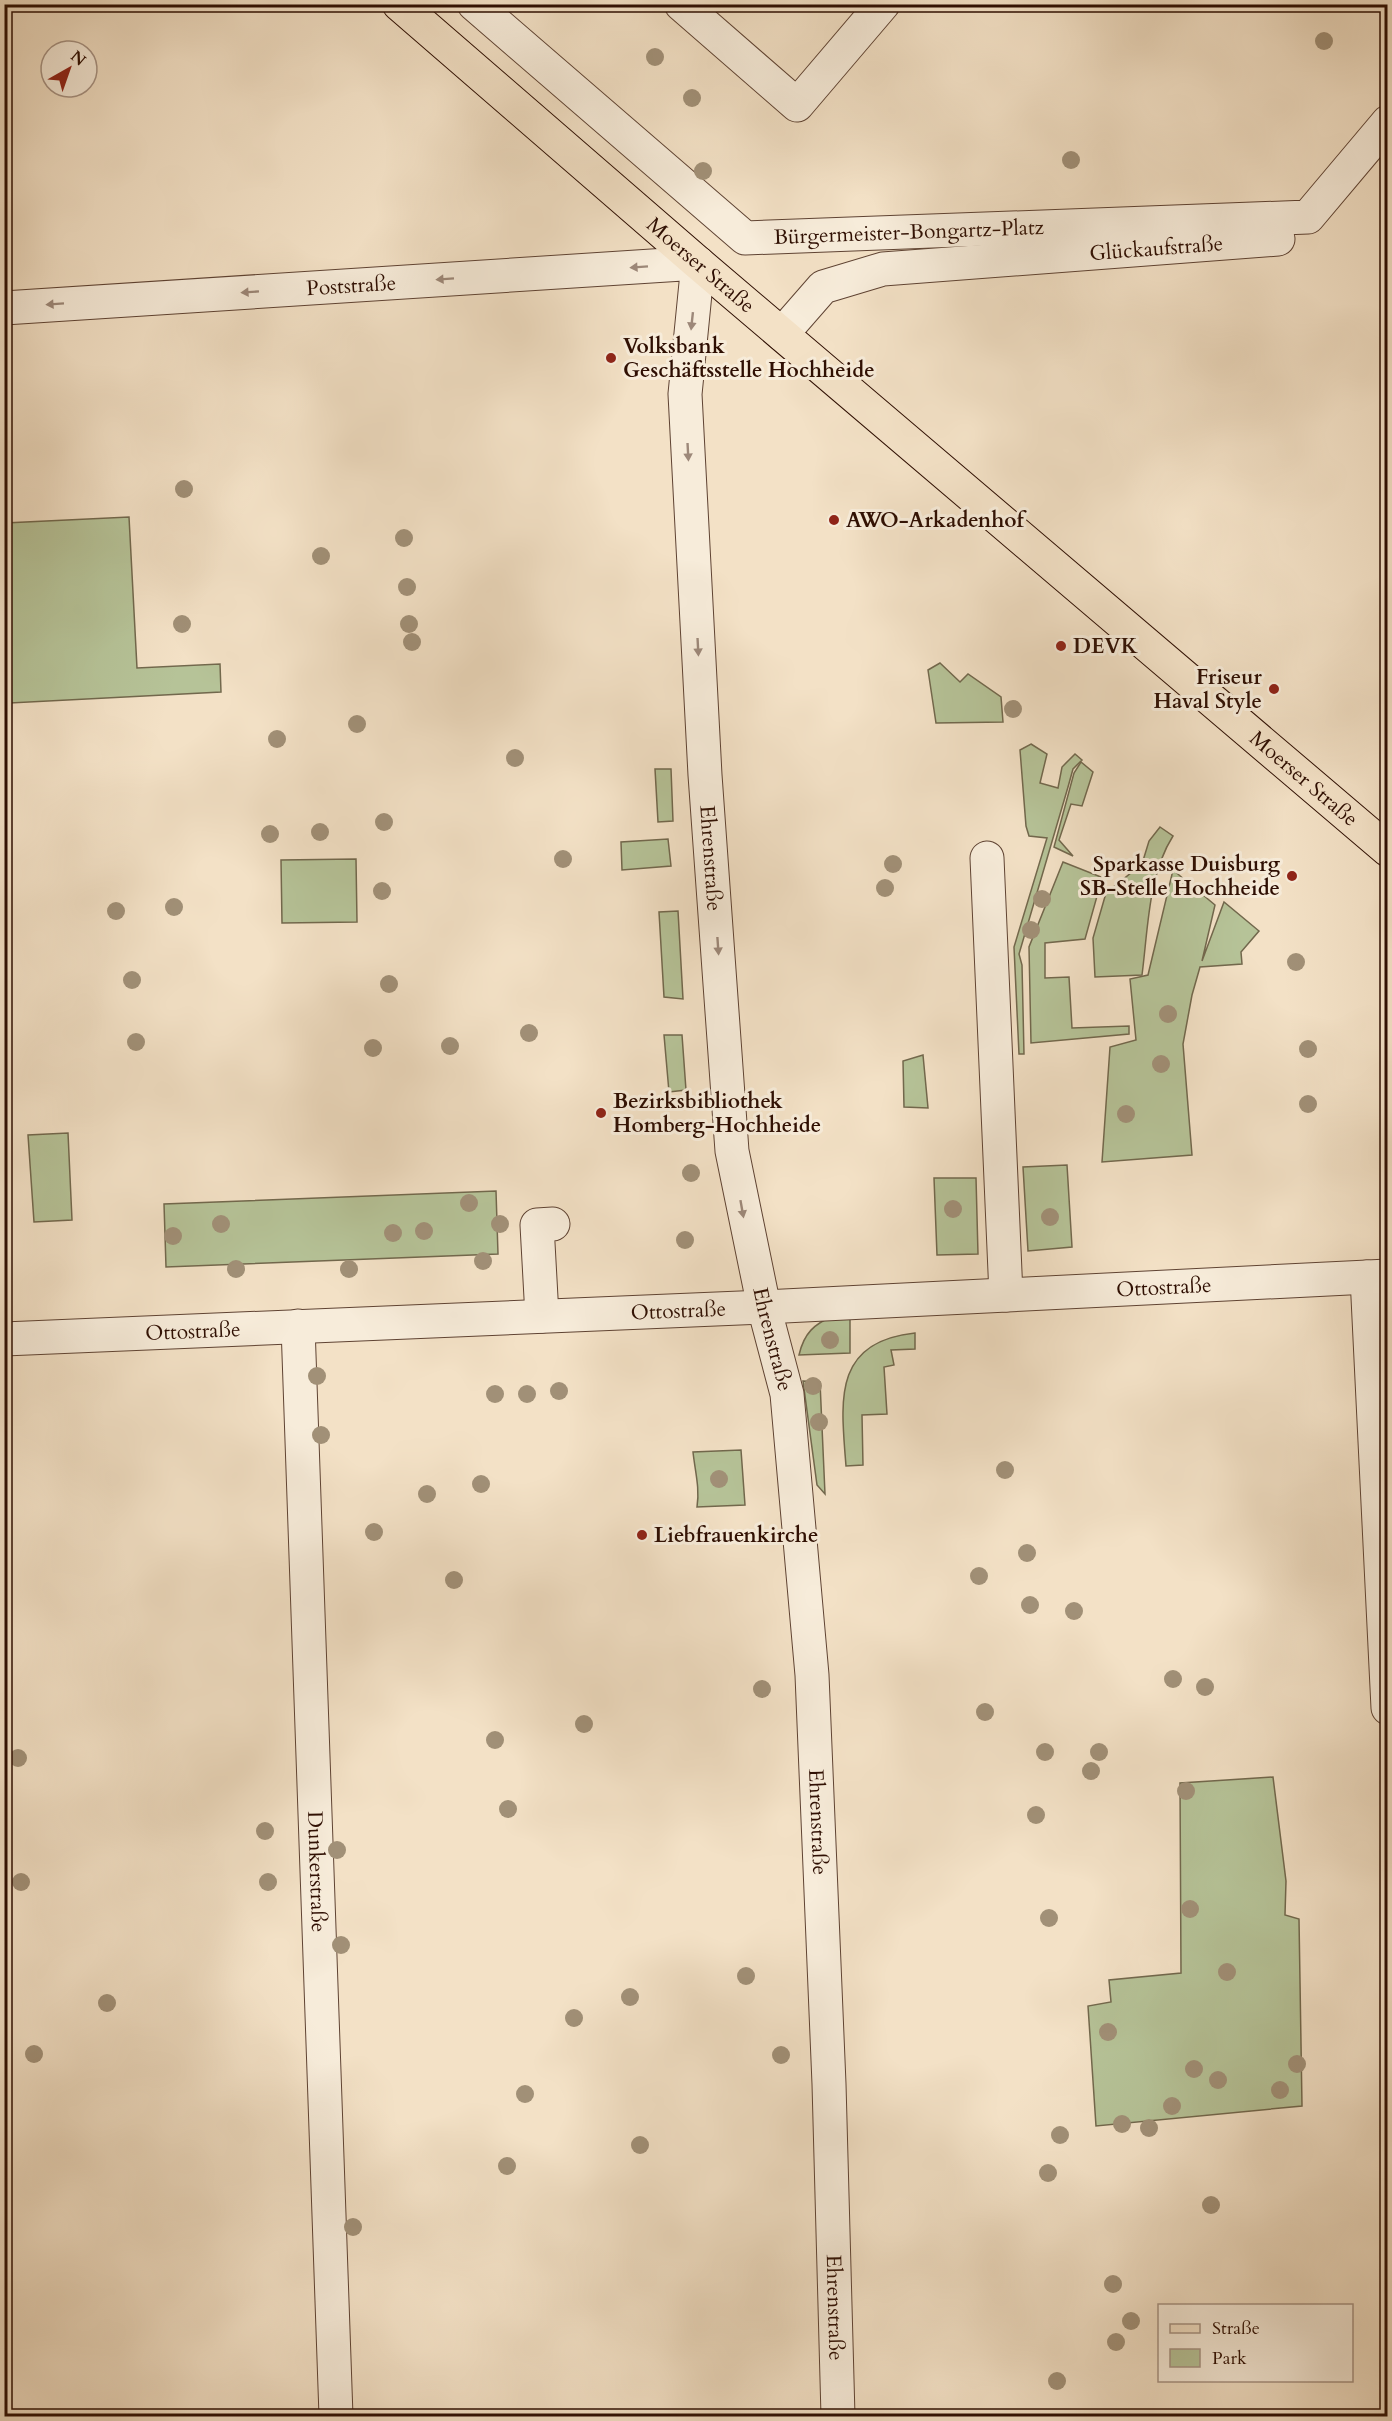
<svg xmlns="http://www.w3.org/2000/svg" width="1392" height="2421" font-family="Cardo,serif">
  <rect width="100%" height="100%" fill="#f3e1c6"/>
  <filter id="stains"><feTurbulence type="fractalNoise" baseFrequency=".00333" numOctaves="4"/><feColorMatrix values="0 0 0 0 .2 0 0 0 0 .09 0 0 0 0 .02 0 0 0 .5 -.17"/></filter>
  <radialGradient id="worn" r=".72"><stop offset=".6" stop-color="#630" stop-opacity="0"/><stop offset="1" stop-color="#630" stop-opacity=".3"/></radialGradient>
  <!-- green -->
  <g fill="#b6c398" stroke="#72684d" stroke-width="1.5">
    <path d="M129,517l8,151 83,-4 1,28 -211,11 -5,-105v-75z"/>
    <path d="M940,663l20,19 8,-8 33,23 2,25 -67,1 -8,-53z"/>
    <path d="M1031,744l16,10 -7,29 18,5 4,-21 13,-13 7,6 -9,9 -5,18 -49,167 3,11 2,89h-5l-5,-107 33,-109 -18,-2 -3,-10 -6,-76z"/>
    <path d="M1081,762l12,10 -11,34 -11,-2 -12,36 14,16 -19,-9 20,-74z"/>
    <path d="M655,769h16l2,52 -15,1z"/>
    <path d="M1160,827l13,9c-25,39 -25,94 -31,139l-47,2 -2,-39 13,-45 36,-29 7,-23z"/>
    <path d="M668,839l3,27 -49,4 -1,-28z"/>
    <path d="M356,859l1,63 -75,1 -1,-63z"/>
    <path d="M1063,862l38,15v5l-16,57 -40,4v35l24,-1 3,51 57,-2v8l-98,9 -2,-96z"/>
    <path d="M1173,870l42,35 -13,56 22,-59 35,29 -18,21 1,12 -42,3 -8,28 -9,49 9,111 -90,7 8,-115 26,-7 -6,-61 18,-4z"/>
    <path d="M678,911l5,88 -19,-2 -5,-85z"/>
    <path d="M664,1035h18l4,55 -17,2z"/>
    <path d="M923,1055l5,53 -24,-1 -1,-46z"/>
    <path d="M68,1133l4,87 -38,2 -6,-87z"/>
    <path d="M1067,1165l5,82 -44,4 -5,-84z"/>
    <path d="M934,1178h42l2,76 -41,1z"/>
    <path d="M496,1191l2,63 -332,13 -2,-63z"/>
    <path d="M835,1315l15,3v35l-51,2c5,-22 15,-31 36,-40z"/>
    <path d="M915,1333v16l-24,1 3,15 -10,2 3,47 -25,1 1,50 -17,1c-5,-65 -14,-124 69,-133z"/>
    <path d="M803,1381l17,1 5,112 -8,-9z"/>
    <path d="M741,1450l4,55 -48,2c3,-19 -2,-36 -4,-55z"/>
    <path d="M1273,1777l13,104 -1,34 14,4 3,187 -206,20 -8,-120 23,-4 -2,-22 72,-7 -1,-190z"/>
  </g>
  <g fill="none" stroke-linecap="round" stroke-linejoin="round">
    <defs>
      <g id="minor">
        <path id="s1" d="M474,4l271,234 563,-21 80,-95"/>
        <path d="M681,4l116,101 86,-101"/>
        <path id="s2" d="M4,308l694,-45 -13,131 20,381 27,376 32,156 23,87 25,281 17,409 9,332"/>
        <path id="s3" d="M782,334l41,-47 60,-18 395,-30"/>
        <path d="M987,858l19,437"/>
        <path d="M1367,1277l21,431"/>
        <path d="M542,1316l-5,-91 16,-1"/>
        <path id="s4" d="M298,1326l38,1090"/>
        <path id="s5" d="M4,1339l760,-32 624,-31"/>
      </g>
      <g id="major">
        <path id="s6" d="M399,4l299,259 690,587"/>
      </g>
    </defs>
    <!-- minor casing -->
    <use href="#minor" stroke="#5f4333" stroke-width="35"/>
    <!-- major casing -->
    <use href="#major" stroke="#2e0e02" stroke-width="35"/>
    <!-- minor -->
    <use href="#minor" stroke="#f7ecda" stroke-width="33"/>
    <!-- major -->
    <use href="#major" stroke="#f3e1c6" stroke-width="33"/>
  </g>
  <!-- trees -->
  <g fill="#a19077">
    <circle cx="1324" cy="41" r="9"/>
    <circle cx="655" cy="57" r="9"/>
    <circle cx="692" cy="98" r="9"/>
    <circle cx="1071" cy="160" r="9"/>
    <circle cx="703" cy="171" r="9"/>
    <circle cx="184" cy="489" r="9"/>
    <circle cx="404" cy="538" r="9"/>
    <circle cx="321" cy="556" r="9"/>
    <circle cx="407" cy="587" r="9"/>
    <circle cx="182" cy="624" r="9"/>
    <circle cx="409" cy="624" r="9"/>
    <circle cx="412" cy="642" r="9"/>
    <circle cx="1013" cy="709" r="9"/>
    <circle cx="357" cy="724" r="9"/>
    <circle cx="277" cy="739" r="9"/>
    <circle cx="515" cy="758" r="9"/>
    <circle cx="384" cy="822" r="9"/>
    <circle cx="320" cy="832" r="9"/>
    <circle cx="270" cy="834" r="9"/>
    <circle cx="563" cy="859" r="9"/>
    <circle cx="893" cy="864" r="9"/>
    <circle cx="885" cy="888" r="9"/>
    <circle cx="382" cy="891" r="9"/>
    <circle cx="1042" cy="899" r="9"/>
    <circle cx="174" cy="907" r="9"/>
    <circle cx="116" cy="911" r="9"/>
    <circle cx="1031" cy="930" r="9"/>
    <circle cx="1296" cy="962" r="9"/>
    <circle cx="132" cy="980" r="9"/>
    <circle cx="389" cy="984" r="9"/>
    <circle cx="1168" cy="1014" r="9"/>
    <circle cx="529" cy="1033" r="9"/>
    <circle cx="136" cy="1042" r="9"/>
    <circle cx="450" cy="1046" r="9"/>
    <circle cx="373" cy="1048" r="9"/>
    <circle cx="1308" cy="1049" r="9"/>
    <circle cx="1161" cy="1064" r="9"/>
    <circle cx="1308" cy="1104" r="9"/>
    <circle cx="1126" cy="1114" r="9"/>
    <circle cx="691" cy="1173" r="9"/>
    <circle cx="469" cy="1203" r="9"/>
    <circle cx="953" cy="1209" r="9"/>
    <circle cx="1050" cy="1217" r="9"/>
    <circle cx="221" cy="1224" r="9"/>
    <circle cx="500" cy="1224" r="9"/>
    <circle cx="424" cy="1231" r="9"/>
    <circle cx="393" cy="1233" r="9"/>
    <circle cx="173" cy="1236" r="9"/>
    <circle cx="685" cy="1240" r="9"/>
    <circle cx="483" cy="1261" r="9"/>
    <circle cx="236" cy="1269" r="9"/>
    <circle cx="349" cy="1269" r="9"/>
    <circle cx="830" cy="1340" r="9"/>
    <circle cx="317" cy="1376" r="9"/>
    <circle cx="813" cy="1386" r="9"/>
    <circle cx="559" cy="1391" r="9"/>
    <circle cx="495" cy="1394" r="9"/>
    <circle cx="527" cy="1394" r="9"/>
    <circle cx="819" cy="1422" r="9"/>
    <circle cx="321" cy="1435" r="9"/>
    <circle cx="1005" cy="1470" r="9"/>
    <circle cx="719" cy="1479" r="9"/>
    <circle cx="481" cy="1484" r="9"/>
    <circle cx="427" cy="1494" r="9"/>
    <circle cx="374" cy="1532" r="9"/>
    <circle cx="1027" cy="1553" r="9"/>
    <circle cx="979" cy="1576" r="9"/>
    <circle cx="454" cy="1580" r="9"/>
    <circle cx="1030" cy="1605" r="9"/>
    <circle cx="1074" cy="1611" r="9"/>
    <circle cx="1173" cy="1679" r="9"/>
    <circle cx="1205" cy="1687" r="9"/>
    <circle cx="762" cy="1689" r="9"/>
    <circle cx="985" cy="1712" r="9"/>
    <circle cx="584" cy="1724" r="9"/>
    <circle cx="495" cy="1740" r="9"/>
    <circle cx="1045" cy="1752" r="9"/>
    <circle cx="1099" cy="1752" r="9"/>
    <circle cx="18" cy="1758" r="9"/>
    <circle cx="1091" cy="1771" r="9"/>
    <circle cx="1186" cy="1791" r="9"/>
    <circle cx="508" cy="1809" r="9"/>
    <circle cx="1036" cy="1815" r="9"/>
    <circle cx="265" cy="1831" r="9"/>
    <circle cx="337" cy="1850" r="9"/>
    <circle cx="21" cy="1882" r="9"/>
    <circle cx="268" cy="1882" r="9"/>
    <circle cx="1190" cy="1909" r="9"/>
    <circle cx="1049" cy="1918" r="9"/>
    <circle cx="341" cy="1945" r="9"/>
    <circle cx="1227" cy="1972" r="9"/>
    <circle cx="746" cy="1976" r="9"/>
    <circle cx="630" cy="1997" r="9"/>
    <circle cx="107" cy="2003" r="9"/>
    <circle cx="574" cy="2018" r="9"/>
    <circle cx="1108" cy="2032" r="9"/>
    <circle cx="34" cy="2054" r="9"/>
    <circle cx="781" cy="2055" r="9"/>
    <circle cx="1297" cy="2064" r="9"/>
    <circle cx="1194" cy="2069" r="9"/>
    <circle cx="1218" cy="2080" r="9"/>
    <circle cx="1280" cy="2090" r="9"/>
    <circle cx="525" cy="2094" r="9"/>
    <circle cx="1172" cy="2106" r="9"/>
    <circle cx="1122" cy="2124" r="9"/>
    <circle cx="1149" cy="2128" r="9"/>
    <circle cx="1060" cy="2135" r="9"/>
    <circle cx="640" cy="2145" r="9"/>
    <circle cx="507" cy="2166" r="9"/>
    <circle cx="1048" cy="2173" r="9"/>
    <circle cx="1211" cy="2205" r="9"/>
    <circle cx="353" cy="2227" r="9"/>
    <circle cx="1113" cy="2284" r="9"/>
    <circle cx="1131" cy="2321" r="9"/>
    <circle cx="1116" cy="2342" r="9"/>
    <circle cx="1057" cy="2381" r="9"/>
  </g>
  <!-- one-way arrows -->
  <defs><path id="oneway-solid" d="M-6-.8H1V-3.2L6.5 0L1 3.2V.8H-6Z" transform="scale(1.5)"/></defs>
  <g fill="#9d8879">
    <use href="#oneway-solid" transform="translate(639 267) rotate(176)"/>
    <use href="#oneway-solid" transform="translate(445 279) rotate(176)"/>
    <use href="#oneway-solid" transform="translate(250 292) rotate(176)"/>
    <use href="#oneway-solid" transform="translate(55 304) rotate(176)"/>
    <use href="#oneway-solid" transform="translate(692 321) rotate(96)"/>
    <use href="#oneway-solid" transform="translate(688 452) rotate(87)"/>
    <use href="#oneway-solid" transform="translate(698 647) rotate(87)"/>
    <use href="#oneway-solid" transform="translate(718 946) rotate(86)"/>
    <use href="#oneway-solid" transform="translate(742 1209) rotate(80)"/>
  </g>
  <!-- markers -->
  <g fill="#8f2418" stroke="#f7ecda" stroke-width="2">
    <circle cx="611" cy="358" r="6"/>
    <circle cx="834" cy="520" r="6"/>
    <circle cx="1061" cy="646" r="6"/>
    <circle cx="1274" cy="689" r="6"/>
    <circle cx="1292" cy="876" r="6"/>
    <circle cx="601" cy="1113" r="6"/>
    <circle cx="642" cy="1535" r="6"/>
  </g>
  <g text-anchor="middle" stroke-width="6" stroke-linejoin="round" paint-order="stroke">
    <!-- street labels -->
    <g font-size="21" fill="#2e0e02" stroke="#f7ecda">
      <text dy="7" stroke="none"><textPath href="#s1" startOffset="522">Bürgermeister-Bongartz-Platz</textPath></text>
      <text dy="7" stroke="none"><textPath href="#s3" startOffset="399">Glückaufstraße</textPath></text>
      <text dy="7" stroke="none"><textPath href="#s6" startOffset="399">Moerser Straße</textPath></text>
      <text dy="7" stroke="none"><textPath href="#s2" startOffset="348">Poststraße</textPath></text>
      <text dy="7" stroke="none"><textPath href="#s6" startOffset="1191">Moerser Straße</textPath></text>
      <text dy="7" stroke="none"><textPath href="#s2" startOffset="1292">Ehrenstraße</textPath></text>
      <text dy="7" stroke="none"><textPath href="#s5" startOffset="1161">Ottostraße</textPath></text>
      <text dy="7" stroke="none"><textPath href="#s5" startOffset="675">Ottostraße</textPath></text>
      <text dy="7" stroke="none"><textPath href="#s5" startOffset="189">Ottostraße</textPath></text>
      <text dy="7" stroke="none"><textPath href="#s2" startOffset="1778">Ehrenstraße</textPath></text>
      <text dy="7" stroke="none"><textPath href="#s2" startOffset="2264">Ehrenstraße</textPath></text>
      <text dy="7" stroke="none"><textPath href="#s4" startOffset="546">Dunkerstraße</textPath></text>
      <text dy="7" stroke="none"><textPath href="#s2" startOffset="2750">Ehrenstraße</textPath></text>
    </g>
    <!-- poi labels -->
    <g font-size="21" font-weight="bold" fill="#2e0e02" stroke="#f7ecda" text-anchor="start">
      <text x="623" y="353">Volksbank<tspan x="623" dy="24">Geschäftsstelle Hochheide</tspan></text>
      <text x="846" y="527">AWO-Arkadenhof</text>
      <text x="1073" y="653">DEVK</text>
      <text x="1262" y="684" text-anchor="end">Friseur<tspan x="1262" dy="24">Haval Style</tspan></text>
      <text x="1280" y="871" text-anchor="end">Sparkasse Duisburg<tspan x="1280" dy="24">SB-Stelle Hochheide</tspan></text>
      <text x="613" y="1108">Bezirksbibliothek<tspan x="613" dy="24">Homberg-Hochheide</tspan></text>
      <text x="654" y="1542">Liebfrauenkirche</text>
    </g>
  </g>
  <!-- margin -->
  <rect width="1392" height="2421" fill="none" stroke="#f3e1c6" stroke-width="24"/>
  <rect x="6" y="6" width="1380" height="2409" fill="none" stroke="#2e0e02" stroke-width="3"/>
  <rect x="12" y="12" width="1368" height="2397" fill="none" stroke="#2e0e02" stroke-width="1.5"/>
  <!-- legend -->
  <rect x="1158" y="2304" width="195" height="78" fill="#f7ecda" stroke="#a79384" stroke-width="1.5"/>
  <rect x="1170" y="2324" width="30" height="9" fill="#f3e1c6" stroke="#a79384" stroke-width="1.5"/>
  <text x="1212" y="2334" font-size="18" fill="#2e0e02">Straße</text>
  <rect x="1170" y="2349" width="30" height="18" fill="#b6c398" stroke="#a79384" stroke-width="1.5"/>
  <text x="1212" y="2364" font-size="18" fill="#2e0e02">Park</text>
  <!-- north arrow -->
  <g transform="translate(69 69) rotate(40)"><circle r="28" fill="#f7ecda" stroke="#a79384" stroke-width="1.5"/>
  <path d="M0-4.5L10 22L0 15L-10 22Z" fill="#8f2418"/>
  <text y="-9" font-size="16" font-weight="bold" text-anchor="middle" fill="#2e0e02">N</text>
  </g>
  <rect width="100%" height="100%" filter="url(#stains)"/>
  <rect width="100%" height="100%" fill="url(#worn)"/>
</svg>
